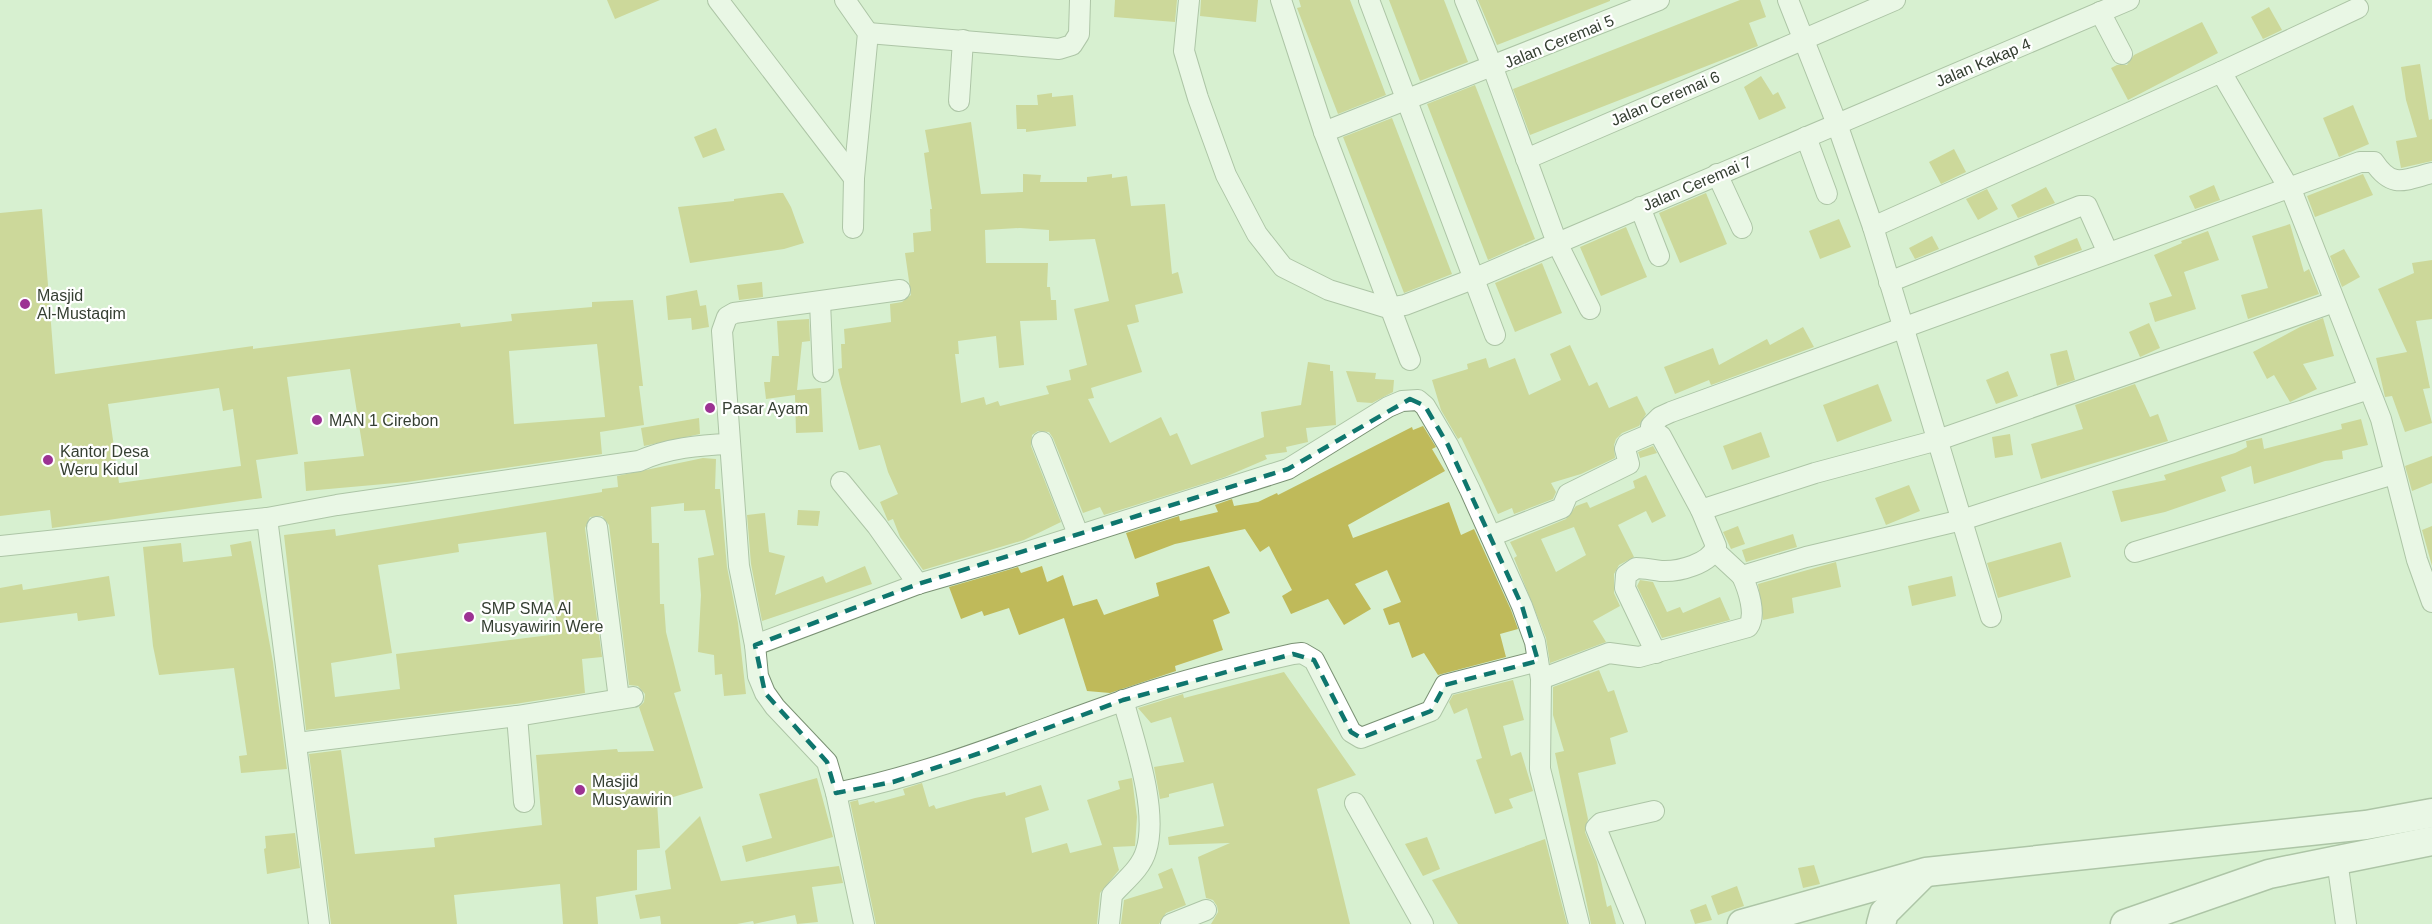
<svg xmlns="http://www.w3.org/2000/svg" width="2432" height="924" font-family="Helvetica,sans-serif">
  <rect width="100%" height="100%" fill="#d7f0d0"/>
  <!-- building -->
  <g fill="#bfba5a" fill-rule="evenodd">
    <path d="M607,0h53l-45,19z"/>
    <path d="M1115,0h62l-2,22 -61,-5z"/>
    <path d="M1201,0h57l-2,22 -56,-6z"/>
    <path d="M1299,0h51l36,95 -48,19 -41,-106 4,-1z"/>
    <path d="M1389,0h55l24,62 -48,19z"/>
    <path d="M1478,0h132v1l-113,44z"/>
    <path d="M1740,0h20l6,17 -17,6 9,23 -228,89 -17,-46z"/>
    <path d="M2269,7l13,23 -19,9 -12,-22z"/>
    <path d="M2202,22l16,31 -90,47 -17,-32 6,-3h10l7,-10z"/>
    <path d="M2420,64l9,56 3,-1v42l-31,7 -5,-27 21,-4 -11,-37 -5,-33z"/>
    <path d="M1761,76l12,19 5,-3 8,16 -27,12 -15,-33z"/>
    <path d="M1475,85l60,154 -47,21 -61,-156z"/>
    <path d="M1052,93v4l21,-2 3,31 -50,6v-3h-9l-1,-24h22l-1,-10z"/>
    <path d="M2353,105l16,39 -30,13 -16,-39z"/>
    <path d="M1392,118l60,156 -48,19 -61,-156z"/>
    <path d="M971,122l10,72 42,-2v-18l18,1 -1,7h47v-5l25,-3v4l15,-2 4,30 34,-2 7,70 6,-2 5,21 -48,12 4,17 -12,3 15,47 -51,16 3,10 -6,1 22,44 51,-26 9,19 7,-3 14,32 73,-28 -3,-25 40,-7 7,-43 22,3v6h3l3,54 -30,3 2,14 -22,5 1,5 -22,3 2,4 -42,18 -121,38 -4,-8 -17,6 -30,-75 -4,-6 -11,-1 -6,4 -1,11 30,76 -37,18 -101,30 -23,-33 -7,-18 -5,2 -8,-19 18,-8 -10,-22 -8,-27 -21,5 -18,-66 -3,-15 4,-1 -1,-24h4l-1,-15 47,-7 -1,-18 12,-2 9,-7 -6,-42 9,-1 -1,-19 18,-2 -1,-22h2l-8,-56 5,-1 -4,-22zM1020,228l29,2v11l46,-2 14,62 -35,8 13,56 -18,5 2,10 -25,6 3,8 -49,12 -2,-5 -12,4 -2,-8 -23,6 -6,-49h4l-1,-13 38,-5 3,32 25,-3 -4,-44 37,-1 -1,-20h-5l-1,-13h-3l1,-24h-62l-1,-33z"/>
    <path d="M716,128l9,22 -22,8 -9,-21z"/>
    <path d="M1954,149l12,23 -25,12 -12,-22z"/>
    <path d="M2363,174l10,21 -58,22 -8,-21z"/>
    <path d="M2214,185l6,15 -25,9 -6,-13z"/>
    <path d="M2046,187l9,16 -37,15 -7,-13z"/>
    <path d="M1987,189l11,20 -20,11 -12,-21z"/>
    <path d="M778,193h5l8,14 13,36 -20,6 -94,14 -12,-56 56,-6v-2z"/>
    <path d="M1706,193l21,51 -47,19 -21,-50z"/>
    <path d="M42,209l13,165 198,-28v3l207,-26 1,4 51,-6 -1,-7 81,-7v-5l41,-2 10,86h-4l5,39 -44,7 2,22 -195,28 -101,9 -2,-29 60,-6 -14,-87 -63,8 11,77 -42,6 6,38 -210,30 -2,-18 -50,6v-303zM597,344l8,73 -91,7 -5,-73zM219,388l4,23 10,-2 8,57 -122,17 -11,-79z"/>
    <path d="M1839,219l12,28 -31,12 -11,-28z"/>
    <path d="M2290,224l14,48 5,-3 10,25 -71,25 -7,-24 27,-7 -16,-52z"/>
    <path d="M1626,227l21,50 -46,19 -21,-49z"/>
    <path d="M2208,231l11,29 -35,12 12,37 -41,13 -6,-19 23,-7 -18,-41 28,-12 -1,-2z"/>
    <path d="M1932,236l7,13 -24,10 -6,-11z"/>
    <path d="M2077,238l5,12 -44,16 -4,-10z"/>
    <path d="M2344,249l16,28 -18,10 -12,-31z"/>
    <path d="M2432,260v59l-16,2 14,67 -7,1 9,34 -27,9 -13,-36 -7,1 -9,-39 31,-6 -29,-63 36,-16 -2,-10z"/>
    <path d="M1542,263l20,50 -47,19 -20,-49z"/>
    <path d="M762,282l1,15 -24,3 -2,-15z"/>
    <path d="M697,290l3,16 6,-1 3,22 -17,3 -1,-12 -23,2 -2,-24z"/>
    <path d="M2323,318l11,38 -31,8 14,25 -27,13 -16,-27 -7,4 -14,-27 47,-25z"/>
    <path d="M809,319l1,22 -8,1 -5,48 24,-2 2,44 -27,1 -1,-38 -29,4 -2,-17h6l2,-26h7l-2,-35z"/>
    <path d="M2149,323l11,25 -20,9 -11,-25z"/>
    <path d="M1803,327l11,20 -103,38 -2,-5 -34,14 -11,-27 49,-19 6,17 48,-26 3,6z"/>
    <path d="M1570,345l19,41 8,-4 12,26 28,-12 9,18 -7,12 -17,7 -6,6 -2,6 1,13 -34,16 -30,9 5,9 -3,7 -39,15 -2,-6 -14,6 -37,-77 -3,2 -17,-29 -9,-30 36,-11 -1,-5 19,-6 3,10 26,-10 14,37 32,-15 -11,-26z"/>
    <path d="M2067,350l8,30 -18,6 -7,-32z"/>
    <path d="M1346,371l30,2 -1,6 19,1 -1,12 -21,11 -15,-1z"/>
    <path d="M2008,371l10,25 -22,8 -10,-24z"/>
    <path d="M1878,384l14,37 -55,21 -14,-37z"/>
    <path d="M2135,384l15,33 8,-3 10,27 -127,38 -10,-35 52,-15 -8,-24z"/>
    <path d="M699,418l1,16 -56,12 -3,-18z"/>
    <path d="M2361,419l7,26 -26,6 1,8 -18,2 -71,23 -3,-18 -30,11 5,14 -61,21 -44,10 -9,-31 54,-11 -2,-5 71,-22 12,-6 -1,-6 16,-3 2,11 78,-20 -1,-5z"/>
    <path d="M1423,426l13,21 -4,2 13,22 -97,54 5,13 96,-36 12,33 13,-6 37,81 7,19 -18,5 6,23 -68,18 -14,-22 -12,5 -13,-36 -10,3 -6,-16 18,-7 -14,-32 -32,14 16,25 -27,16 -16,-26 -37,15 -9,-18 10,-6 -23,-44 -9,6 -15,-23 -70,15 -40,15 -9,-26 53,-17 1,5 38,-9 -3,-7 17,-6 2,7 24,-4 19,-9 1,2 134,-68 1,3z"/>
    <path d="M1761,432l9,25 -38,13 -9,-24z"/>
    <path d="M2010,434l3,21 -18,3 -3,-21z"/>
    <path d="M1653,446l4,7 -17,5 -2,-6z"/>
    <path d="M2432,456v27l-20,8 -7,-25z"/>
    <path d="M703,458l13,1 -1,30h5l7,78 11,56 8,71 -22,2 -2,-22 -7,1 -1,-20 -16,-3 3,-57 -3,-37 16,-3 -9,-45 -21,1v-8l-33,4 1,36h7l1,61h4l2,28 15,59 -7,2 29,95 -46,14 3,46 -23,2v40l-41,7 2,27h-35l-3,-40 -106,11 3,29h-126l-22,-170 32,-4 14,104 80,-7 -1,-9 108,-13 -6,-70 81,-6 1,3 36,-1 -15,-44 5,-5 1,-8 -7,-8 -9,-1 -20,-160 -7,-9 -12,1 -5,11 17,129 -20,2 3,34 -70,11 -209,26 -22,-195 51,-6 1,7 266,-44v-3l16,-2 -1,-11zM546,532l12,102 -162,20 4,35 -65,8 -4,-34 61,-10 -14,-88 81,-13 -1,-8z"/>
    <path d="M1646,475l20,41 -14,7 -6,-12 -28,14 16,32 -15,8 -5,9v19l6,13 -27,15 13,21 -56,21 -4,-25 -32,-80 3,-2 -7,-14 56,-23 10,-13 11,-4 3,6 45,-20 -2,-7zM1574,527l12,28 -30,17 -15,-33z"/>
    <path d="M1909,485l11,26 -34,14 -11,-27z"/>
    <path d="M798,510l22,1 -2,15 -21,-1z"/>
    <path d="M765,513l4,39 16,4 -10,39 48,-19 3,7 39,-17 7,18 -110,37 -11,-57 -4,-49z"/>
    <path d="M1738,526l7,18 -14,5 -8,-17z"/>
    <path d="M2432,526v40l-10,-36z"/>
    <path d="M1793,534l4,13 -51,15 -4,-12z"/>
    <path d="M251,541l22,121 14,107 -46,4 -2,-17 8,-1 -13,-87 -75,7 -6,-29 -10,-99 38,-4 2,19 49,-6 -2,-11z"/>
    <path d="M2061,542l10,35 -73,21 -11,-35z"/>
    <path d="M1836,562l5,25 -49,11 2,15 -31,7 -5,-36z"/>
    <path d="M1042,566l5,16 16,-7 10,31 24,-7 7,16 55,-19 -3,-13 53,-17 21,47 -17,7 10,30 -48,16 1,5 -66,22 -23,-2 -23,-73 -45,17 -10,-27 -25,8 -2,-5 -21,8 -12,-32 69,-20 3,6z"/>
    <path d="M109,576l6,40 -37,5 -1,-8 -77,10v-35l22,-4 1,6z"/>
    <path d="M1952,576l4,20 -44,10 -4,-20z"/>
    <path d="M1640,580l13,2 14,30 13,-5 3,6 37,-16 10,23 -68,18 -25,-52z"/>
    <path d="M1599,670l9,22 6,-2 14,42 -18,6 6,26 -38,9 10,46 -3,13 12,30 10,45 4,-2 5,19h-25l-36,-171 9,-2 -11,-36v-28z"/>
    <path d="M1284,672l72,103 -39,14 33,135h-139l7,-12 -1,-6 -4,-6 -7,-2 -8,-41 32,-14 -61,2 -1,-8 56,-11 -11,-43 -44,11v3l-9,2 -6,-32 30,-5 -13,-45 -20,6 -13,-15 45,-14 1,4z"/>
    <path d="M1513,680l11,40 -21,6 8,30 10,-4 12,39 -24,8 4,9 -18,6 -19,-54 6,-2 -15,-50 -13,6 -5,-12 4,-7z"/>
    <path d="M817,778l16,59 -87,25 -4,-16 30,-8 -13,-44z"/>
    <path d="M1132,778l5,39 -2,29 -22,1 6,23 -19,23 -3,31h-221l-26,-122 8,-2 1,5 15,-4 1,2 30,-8 -2,-6 19,-6 7,24 5,-2 2,4 39,-11 30,-6 1,4 35,-11 8,25 -24,8 7,35 35,-10 3,10 32,-8 -15,-45 33,-11 -2,-8z"/>
    <path d="M700,816l21,65 118,-15 4,17 -31,4 6,35 -21,2 -2,-9 -41,9 -1,-3 -16,3h-76l-1,-8 -20,3 -5,-24 36,-6 -6,-38z"/>
    <path d="M295,833l5,35 -33,6 -3,-25 2,-1 -1,-12z"/>
    <path d="M1427,837l13,32 -17,7 -18,-32z"/>
    <path d="M1545,839l22,85h-109l-26,-44z"/>
    <path d="M1814,865l6,19 -17,4 -5,-20z"/>
    <path d="M1172,868l14,37 -20,8 -7,11h-38l3,-24 39,-12 -5,-14z"/>
    <path d="M1737,886l7,20 -26,9 -7,-19z"/>
    <path d="M1706,904l6,16 -17,4 -5,-14z"/>
  </g>
  <g fill="none" stroke-linecap="round" stroke-linejoin="round">
    <defs>
      <g id="minor">
        <path d="M718,0l136,178"/>
        <path d="M845,0l23,33 -14,145 -1,50"/>
        <path d="M1189,0l-5,51 14,47 28,77 31,59 26,33 46,23 59,18 17,-3 68,-26 656,-279"/>
        <path d="M1281,0l43,132 86,228"/>
        <path d="M1369,0l126,335"/>
        <path d="M1465,0l28,68 64,175 33,66"/>
        <path d="M1788,0l49,124 36,103 118,390"/>
        <path d="M2100,12l22,42"/>
        <path d="M868,33l191,16 13,-4 7,-11 1,-34"/>
        <path d="M2221,72l73,125 87,222 36,141 15,42"/>
        <path d="M959,101l4,-61"/>
        <path d="M1324,132l335,-132"/>
        <path d="M1806,137l21,57"/>
        <path d="M1526,159l369,-159"/>
        <path d="M1717,174l25,54"/>
        <path d="M1640,207l19,49"/>
        <path d="M1873,227l348,-155 137,-64"/>
        <path d="M1889,282l191,-76h7l21,47"/>
        <path d="M820,302l3,70"/>
        <path d="M1652,433l-1,-7 9,-9 11,-5 689,-250h14c18,27 30,18 58,11"/>
        <path d="M1042,442l36,92"/>
        <path d="M841,482l36,44 41,58"/>
        <path d="M267,518l52,406"/>
        <path d="M597,527l22,172"/>
        <path d="M1491,536l71,-28 6,-14 61,-30 -4,-15 2,-5 28,-12 6,4 40,74 114,-37 123,-33 396,-138"/>
        <path d="M0,546l267,-28 70,-13 302,-44c29,-13 60,-16 91,-17"/>
        <path d="M1715,551l27,25"/>
        <path d="M2135,552l259,-78"/>
        <path d="M755,645l163,-61 90,-26 280,-89 100,-62 14,-6 16,-1 7,6 23,39 22,45 52,116 13,36 6,37 -1,90 39,155"/>
        <path d="M1656,653l-31,-65 1,-13 10,-7c9,0 16,2 25,3 17,1 50,-7 55,-25l-15,-36"/>
        <path d="M1541,679l68,-26 30,4 109,-30c9,-12 0,-38 -6,-51l64,-19 156,-37 407,-131"/>
        <path d="M517,716l7,86"/>
        <path d="M297,743l220,-27 116,-19"/>
        <path d="M836,793c99,-20 191,-59 286,-92 56,-20 114,-34 171,-47l9,-1 12,7 37,72 10,6 70,-27 14,-26 93,-24"/>
        <path d="M1355,803l68,121"/>
        <path d="M2337,860l9,64"/>
        <path d="M864,924l-28,-131 -9,-31 -52,-55 -10,-14 -7,-17 -3,-31 -16,-79 -17,-235 5,-14 7,-4 166,-23"/>
        <path d="M1109,924l3,-29c11,-13 29,-26 34,-44 13,-40 -12,-111 -23,-151"/>
        <path d="M1171,924l35,-14"/>
        <path d="M1635,924l-39,-96 5,-5 53,-12"/>
      </g>
      <g id="highway">
        <path d="M1742,924l184,-52 440,-47 66,-12"/>
        <path d="M1881,924l3,-11 39,-39"/>
        <path d="M2125,924l144,-50 163,-33"/>
      </g>
    </defs>
    <!-- minor casing -->
    <use href="#minor" stroke="#7a9174" stroke-width="22"/>
    <!-- highway casing -->
    <use href="#highway" stroke="#7a9174" stroke-width="31"/>
    <!-- minor -->
    <use href="#minor" stroke="#fff" stroke-width="20"/>
    <!-- highway -->
    <use href="#highway" stroke="#fff" stroke-width="28"/>
  </g>
  <!-- marked area -->
  <path d="M0 0H2432V924H0ZM1410,399l15,7 23,39 74,161 16,55 -93,24 -14,26 -70,27 -10,-6 -37,-72 -21,-6 -170,46 -140,52 -90,30 -57,11 -9,-31 -62,-69 -10,-48 163,-61 370,-115z" fill="#d7f0d0" fill-opacity=".55" fill-rule="evenodd"/>
  <path fill="none" stroke="#0f766e" stroke-width="4.5" stroke-dasharray="12 8" stroke-linejoin="round" d="M1410,399l15,7 23,39 74,161 16,55 -93,24 -14,26 -70,27 -10,-6 -37,-72 -21,-6 -170,46 -140,52 -90,30 -57,11 -9,-31 -62,-69 -10,-48 163,-61 370,-115z"/>
  <!-- markers -->
  <g fill="#9c3293" stroke="#fff" stroke-width="2">
    <circle cx="25" cy="304" r="6"/>
    <circle cx="710" cy="408" r="6"/>
    <circle cx="317" cy="420" r="6"/>
    <circle cx="48" cy="460" r="6"/>
    <circle cx="469" cy="617" r="6"/>
    <circle cx="580" cy="790" r="6"/>
  </g>
  <g text-anchor="middle" stroke-width="4.5" stroke-linejoin="round" paint-order="stroke">
    <!-- street labels -->
    <g font-size="16" fill="#353f32" stroke="#fff">
      <text transform="translate(1559 41) rotate(-22)" y="6">Jalan Ceremai 5</text>
      <text transform="translate(1983 62) rotate(-23)" y="6">Jalan Kakap 4</text>
      <text transform="translate(1665 98) rotate(-23)" y="6">Jalan Ceremai 6</text>
      <text transform="translate(1697 183) rotate(-23)" y="6">Jalan Ceremai 7</text>
    </g>
    <!-- poi labels -->
    <g font-size="16" fill="#353f32" stroke="#fff" text-anchor="start">
      <text x="37" y="301">Masjid<tspan x="37" dy="18">Al-Mustaqim</tspan></text>
      <text x="722" y="414">Pasar Ayam</text>
      <text x="329" y="426">MAN 1 Cirebon</text>
      <text x="60" y="457">Kantor Desa<tspan x="60" dy="18">Weru Kidul</tspan></text>
      <text x="481" y="614">SMP SMA Al<tspan x="481" dy="18">Musyawirin Were</tspan></text>
      <text x="592" y="787">Masjid<tspan x="592" dy="18">Musyawirin</tspan></text>
    </g>
  </g>
</svg>
